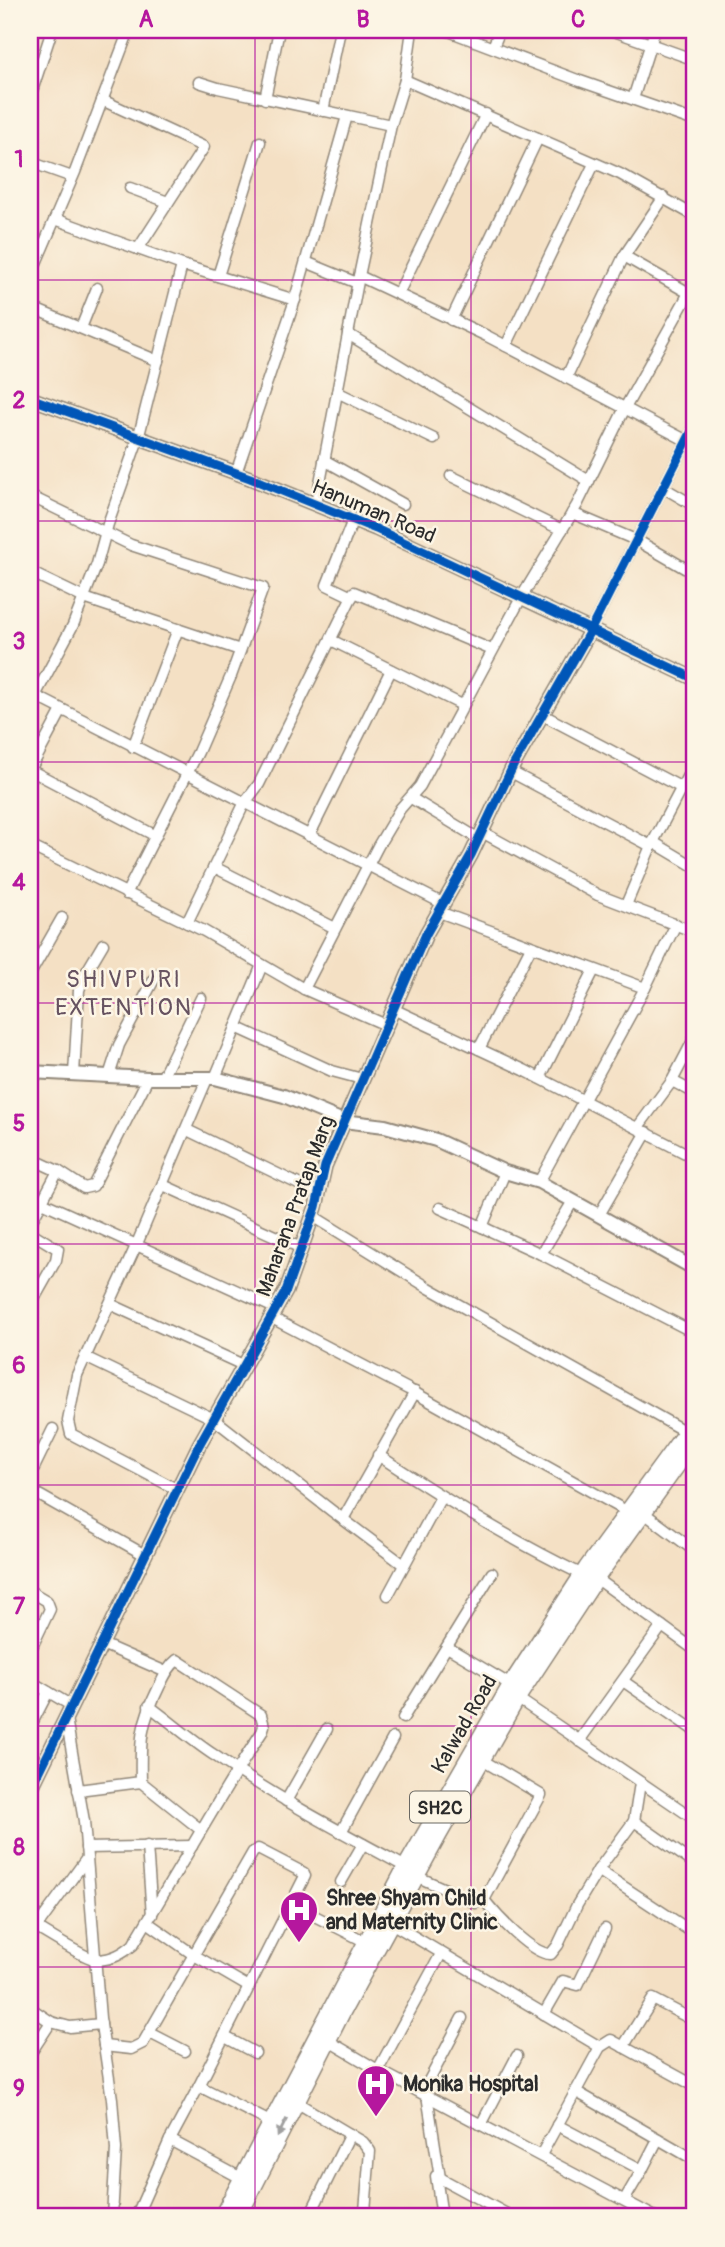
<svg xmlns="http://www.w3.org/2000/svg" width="725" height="2247" font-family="Pangolin,sans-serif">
  <rect width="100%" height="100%" fill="#fcf5e5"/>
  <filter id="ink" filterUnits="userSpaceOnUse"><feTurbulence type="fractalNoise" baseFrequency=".0143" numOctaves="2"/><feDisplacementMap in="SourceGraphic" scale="14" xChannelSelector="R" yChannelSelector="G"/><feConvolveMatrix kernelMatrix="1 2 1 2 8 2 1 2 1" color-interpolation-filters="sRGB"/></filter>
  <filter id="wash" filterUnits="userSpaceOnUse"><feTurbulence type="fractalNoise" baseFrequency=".00686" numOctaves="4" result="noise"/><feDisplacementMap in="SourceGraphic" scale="28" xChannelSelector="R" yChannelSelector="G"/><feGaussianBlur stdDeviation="1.57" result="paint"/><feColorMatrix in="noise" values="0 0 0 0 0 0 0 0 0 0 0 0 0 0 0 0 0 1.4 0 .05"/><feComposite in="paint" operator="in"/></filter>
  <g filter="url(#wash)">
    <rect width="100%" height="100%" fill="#f4e0c4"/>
  </g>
  <g filter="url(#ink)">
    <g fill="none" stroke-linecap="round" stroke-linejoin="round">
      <defs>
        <g id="minor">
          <path d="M446,30l134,51 115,40"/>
          <path d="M611,30l84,30"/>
          <path d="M493,47l7,-17"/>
          <path d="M405,80l215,94 75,42"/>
          <path d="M199,82l19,6 173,37"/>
          <path d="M30,97l22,-67"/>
          <path d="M265,99l14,-69"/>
          <path d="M633,99l22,-69"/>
          <path d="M102,100l102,47 -66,102"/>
          <path d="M323,111l17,-81"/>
          <path d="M30,162l42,15"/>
          <path d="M130,188l38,14"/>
          <path d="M55,219l127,46 113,35"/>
          <path d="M624,256l65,37 6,1"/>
          <path d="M306,262l51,21"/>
          <path d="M218,276l42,-134"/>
          <path d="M359,276l128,60 208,109"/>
          <path d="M30,277l45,-105 54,-142"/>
          <path d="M398,294l88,-180"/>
          <path d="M30,307l128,54"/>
          <path d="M451,320l87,-182"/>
          <path d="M81,328l16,-40"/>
          <path d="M348,334l241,147"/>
          <path d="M506,346l88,-182"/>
          <path d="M566,378l58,-122 40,-59"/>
          <path d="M337,392l97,47"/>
          <path d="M30,411l5,-11"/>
          <path d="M324,460l79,44"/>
          <path d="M236,473l57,-167 54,-190"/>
          <path d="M451,476l111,54"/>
          <path d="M664,488l31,18"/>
          <path d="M30,496l101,49 132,43 -32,88 -33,76 -72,142"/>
          <path d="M316,504l43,-228 32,-151 14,-45 7,-50"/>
          <path d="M572,513l66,28 57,33"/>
          <path d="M30,572l54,26 156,52"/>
          <path d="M352,597l-25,-12 26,-65"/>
          <path d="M590,631l105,-206"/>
          <path d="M331,640l131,65"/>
          <path d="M30,693l414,211"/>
          <path d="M35,696l38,-71 24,-61 11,-40 30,-85 44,-174"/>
          <path d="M543,715l139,73"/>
          <path d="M133,747l45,-118"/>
          <path d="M30,770l126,66"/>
          <path d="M30,770l32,-60"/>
          <path d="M511,772l140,74 44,-84"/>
          <path d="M411,798l68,41"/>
          <path d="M482,832l116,63 97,37"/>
          <path d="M309,836l82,-166"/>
          <path d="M653,842l42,25"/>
          <path d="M30,846l174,85 100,58 82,36"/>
          <path d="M214,867l121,61"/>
          <path d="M626,905l25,-59"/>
          <path d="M439,912l206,76"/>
          <path d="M187,923l57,-119 15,-20 95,-192 138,58"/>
          <path d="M30,974l32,-56"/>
          <path d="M304,989l74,-143 22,-37 20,-23 101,-188 56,-93 48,-97 64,-115"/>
          <path d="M393,1009l131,61 171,88"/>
          <path d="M236,1027l96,44 30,8"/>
          <path d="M479,1049l52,-102"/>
          <path d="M74,1074l5,-84 5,-14 19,-32"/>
          <path d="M109,1076l10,-31 38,-71"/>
          <path d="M162,1078l39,-80"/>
          <path d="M215,1078l47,-113"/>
          <path d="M540,1078l54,-108"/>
          <path d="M672,1081l23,12"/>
          <path d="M638,1127l34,-46 23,-44"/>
          <path d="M187,1130l132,64"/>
          <path d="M30,1158l28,13 26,17 9,-2 55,-108"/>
          <path d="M505,1172l-23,55 59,27 154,79"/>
          <path d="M539,1182l106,-194 31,-64"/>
          <path d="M163,1185l138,63"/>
          <path d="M42,1202l235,107"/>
          <path d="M440,1208l42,19"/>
          <path d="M599,1215l48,-83"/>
          <path d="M313,1216l116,72 257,144"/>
          <path d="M30,1224l28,-53"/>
          <path d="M30,1232l28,17 -2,11 -26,46"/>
          <path d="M541,1254l32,-53"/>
          <path d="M110,1304l133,61"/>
          <path d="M272,1318l136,71 220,123"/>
          <path d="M85,1357l129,62 118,92 72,54"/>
          <path d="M378,1455c66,44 133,85 205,120"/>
          <path d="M30,1476l23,-47"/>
          <path d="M30,1490l115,65"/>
          <path d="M178,1490l-107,-56 -3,-13 9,-46 59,-129 71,-167"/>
          <path d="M640,1510l55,41"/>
          <path d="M343,1519l72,-127"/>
          <path d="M596,1578l99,72"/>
          <path d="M30,1591l17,10 3,8 -20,42"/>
          <path d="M388,1595l53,-98"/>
          <path d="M102,1644l64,28"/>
          <path d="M447,1647l64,38"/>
          <path d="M30,1681l42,25"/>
          <path d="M623,1681l72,50"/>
          <path d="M517,1698l173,118 5,-7"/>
          <path d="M149,1706c22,16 42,34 65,49 61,42 127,77 192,112"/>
          <path d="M66,1718l18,103 16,197 12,81 4,50 -4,68"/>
          <path d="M403,1718l89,-145"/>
          <path d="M30,1727l18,-35"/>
          <path d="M579,1741l83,-115"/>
          <path d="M78,1790l63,-8"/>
          <path d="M286,1801l41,-72"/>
          <path d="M634,1821l61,43"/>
          <path d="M341,1832l52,-94"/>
          <path d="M147,1846l5,69"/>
          <path d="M86,1848l106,-2"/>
          <path d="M598,1870l97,64"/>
          <path d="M416,1876l60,27 8,-3 57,-105 -59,-35"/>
          <path d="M341,1882l22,-38"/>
          <path d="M484,1900c12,15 48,55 67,54l7,-9 19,-40 21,-35 36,-49 6,-38"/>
          <path d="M291,1904l75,38"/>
          <path d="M147,1922l47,33 55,32"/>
          <path d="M391,1923l209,124"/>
          <path d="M30,1924c13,7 57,36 68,36 15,-1 24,-6 35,-15l59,-99c23,-39 45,-77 70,-114l2,-6 -3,-11 -84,-55c-9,7 -13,17 -18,27 -19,38 -19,54 -18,95l60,48"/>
          <path d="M36,1928l51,-70"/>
          <path d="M30,2008l21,14 -21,32"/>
          <path d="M544,2014l19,-33 15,4 27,-56"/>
          <path d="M51,2022l19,5 31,-3"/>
          <path d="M150,2033l35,18"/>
          <path d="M225,2037l30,16"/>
          <path d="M327,2040l51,30 277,147"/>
          <path d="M104,2046l27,3 12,-6 110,-191 5,-3 46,24 1,3 -106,210"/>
          <path d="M623,2047l30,-48 42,22"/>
          <path d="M378,2070l63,-116"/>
          <path d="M575,2091l120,69"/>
          <path d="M423,2092l39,-74"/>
          <path d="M427,2095l13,83 -4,-2 6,41"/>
          <path d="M296,2102l67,40 7,9 -5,60 1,6"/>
          <path d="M482,2123l35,-67"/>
          <path d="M557,2125l85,45 -17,29"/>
          <path d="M170,2140l71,38"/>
          <path d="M541,2155l59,-108 11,-7 84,46"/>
          <path d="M642,2170l16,-31"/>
          <path d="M440,2178l72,39"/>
          <path d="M136,2217l34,-77 29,-54 71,36"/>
          <path d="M309,2217l41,-83"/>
        </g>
        <g id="tertiary">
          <path d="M30,398l220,80 126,51 319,150"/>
          <path d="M30,1072l118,6h67l69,18 59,25 42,5 51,14 69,32 34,10 156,87"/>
          <path d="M30,1791l169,-346 87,-154 30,-84 9,-41 101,-232 45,-79 43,-91 76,-133"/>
        </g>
        <g id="primary">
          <path d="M222,2217l184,-350 105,-182 76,-117 108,-148"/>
          <path d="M238,2217l104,-205 97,-178 78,-136 79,-120 99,-138"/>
        </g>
      </defs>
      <!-- minor casing -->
      <use href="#minor" stroke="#908678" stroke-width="13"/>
      <!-- tertiary casing -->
      <use href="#tertiary" stroke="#908678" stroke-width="16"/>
      <!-- primary casing -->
      <use href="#primary" stroke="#908678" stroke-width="19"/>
      <!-- minor -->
      <use href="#minor" stroke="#fff" stroke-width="10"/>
      <!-- tertiary -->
      <use href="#tertiary" stroke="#fff" stroke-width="12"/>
      <!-- primary -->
      <use href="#primary" stroke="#fff" stroke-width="16"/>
      <defs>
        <g id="cycleway">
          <path d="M30,398l220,80 126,51 319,150"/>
          <path d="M30,1791l169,-346 87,-154 30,-84 9,-41 101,-232 45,-79 43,-91 76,-133 105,-206"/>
        </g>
      </defs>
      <!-- cycleway casing -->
      <use href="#cycleway" stroke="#fcf5e5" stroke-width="13"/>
      <!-- cycleway -->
      <use href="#cycleway" stroke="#0057b8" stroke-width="9"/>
    </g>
    <!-- one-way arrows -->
    <defs><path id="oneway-solid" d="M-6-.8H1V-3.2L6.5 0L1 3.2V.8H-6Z" transform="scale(1.75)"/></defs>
    <use fill="#a0a0a0" href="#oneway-solid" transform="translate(282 2128) rotate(117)"/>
  </g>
  <!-- grid -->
  <path fill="none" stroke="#b5179e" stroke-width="2" stroke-opacity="0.55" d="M255,30v2187M471,30v2187M30,280h665M30,521h665M30,762h665M30,1003h665M30,1244h665M30,1485h665M30,1726h665M30,1967h665"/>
  <!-- icons -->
  <defs>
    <symbol id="hospital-pin" viewBox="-11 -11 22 30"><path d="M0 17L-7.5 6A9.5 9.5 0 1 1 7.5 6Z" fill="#b5179e" stroke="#fcf5e5"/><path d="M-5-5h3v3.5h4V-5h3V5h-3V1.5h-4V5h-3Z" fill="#fff"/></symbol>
  </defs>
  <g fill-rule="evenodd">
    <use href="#hospital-pin" x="277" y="1888" width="44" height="60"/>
    <use href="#hospital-pin" x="354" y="2062" width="44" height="60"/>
  </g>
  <g text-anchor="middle" stroke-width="5" stroke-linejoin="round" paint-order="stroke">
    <!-- shield labels -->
    <rect fill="#fcf5e5" stroke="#6a6863" stroke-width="2" x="410" y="1791.5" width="60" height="31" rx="5"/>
    <g font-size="19" font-weight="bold" fill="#2b2b2b">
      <text x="440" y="1814">SH2C</text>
    </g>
    <!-- street labels -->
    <g font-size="21" fill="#2b2b2b" stroke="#fcf5e5">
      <text transform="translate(374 511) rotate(23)" y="7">Hanuman Road</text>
      <text transform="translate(295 1206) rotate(-70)" y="7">Maharana Pratap Marg</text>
      <text transform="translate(464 1724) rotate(-60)" y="7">Kalwad Road</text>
    </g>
    <!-- poi labels -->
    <g font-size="21" font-weight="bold" fill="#2b2b2b" stroke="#fcf5e5" text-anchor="start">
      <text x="326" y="1905">Shree Shyam Child<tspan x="326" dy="24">and Maternity Clinic</tspan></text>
      <text x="403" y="2091">Monika Hospital</text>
    </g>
    <!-- quarter labels -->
    <g font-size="24" letter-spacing="2" fill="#665260" stroke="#fcf5e5">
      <text x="124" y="987">SHIVPURI<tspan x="124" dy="28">EXTENTION</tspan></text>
    </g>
  </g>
  <!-- margin -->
  <rect width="725" height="2247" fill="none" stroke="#fcf5e5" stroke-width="77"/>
  <rect x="38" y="38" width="648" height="2170" fill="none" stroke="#b5179e" stroke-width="2.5"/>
  <g font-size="23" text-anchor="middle" font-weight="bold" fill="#b5179e">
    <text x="146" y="27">A</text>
    <text x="363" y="27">B</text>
    <text x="578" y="27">C</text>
    <text x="19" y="167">1</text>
    <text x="19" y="408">2</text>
    <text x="19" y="649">3</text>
    <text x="19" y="890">4</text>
    <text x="19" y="1131">5</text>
    <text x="19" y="1373">6</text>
    <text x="19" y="1614">7</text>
    <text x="19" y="1855">8</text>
    <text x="19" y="2096">9</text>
  </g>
</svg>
